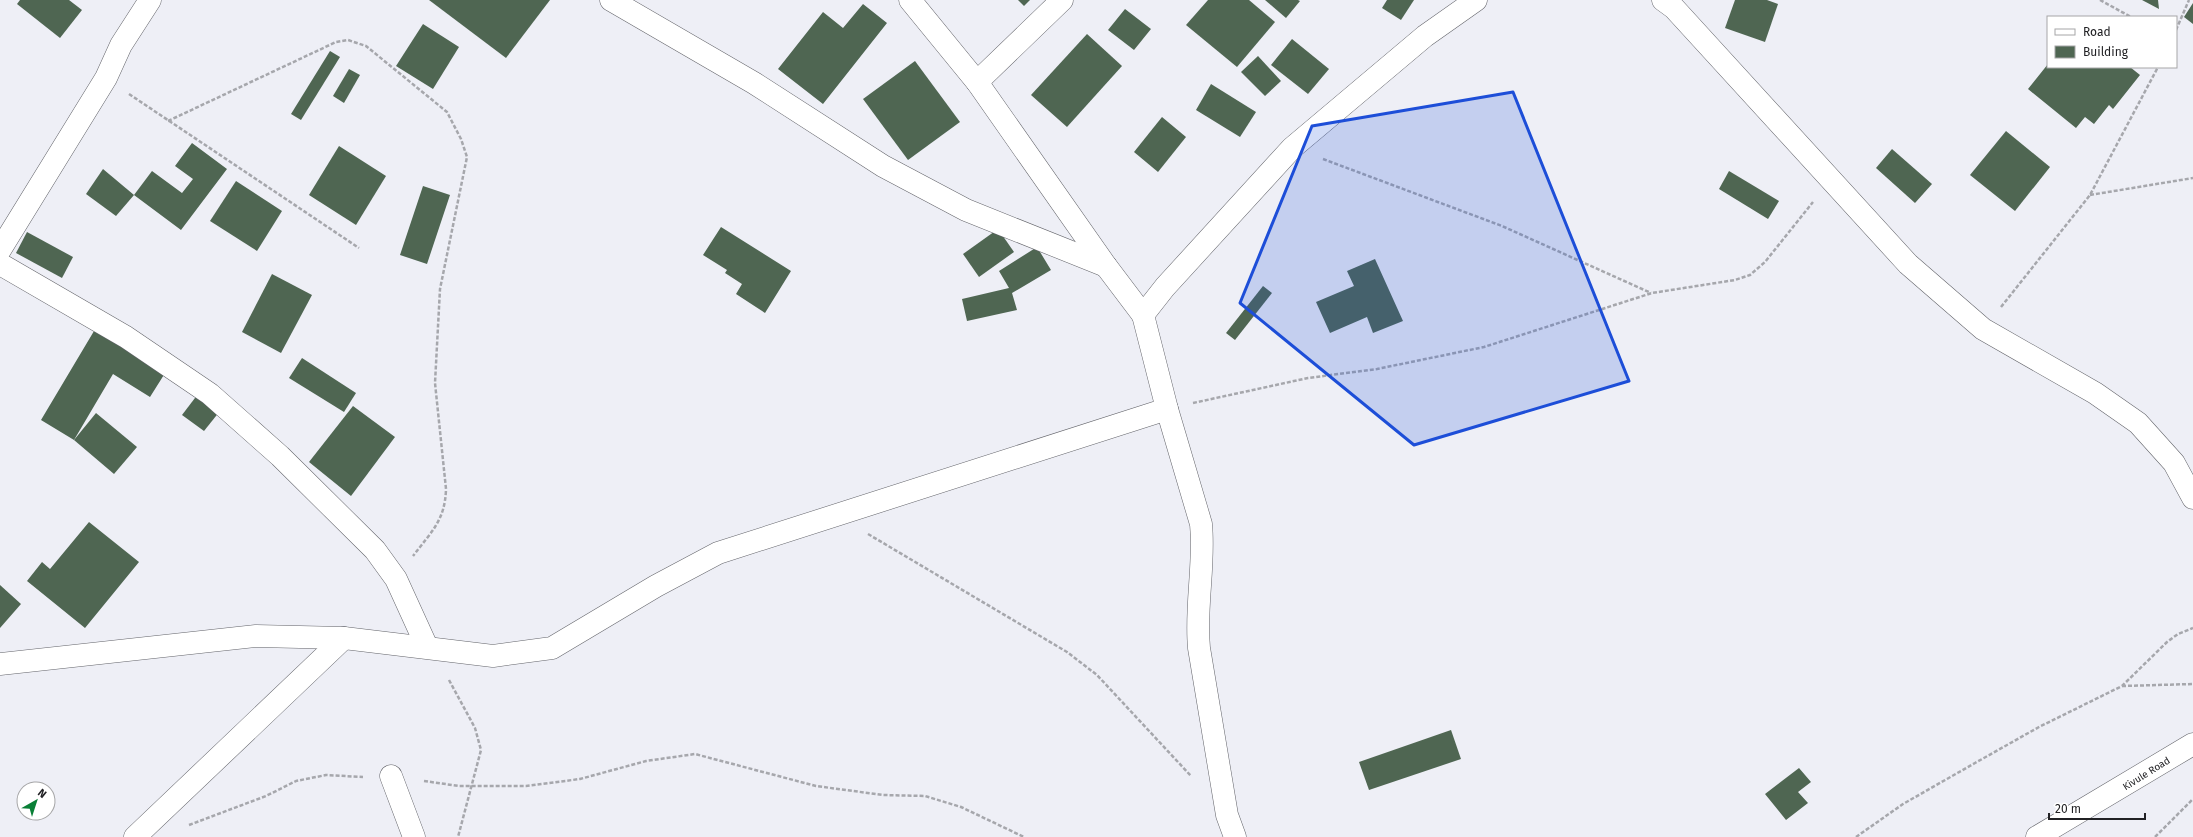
<svg xmlns="http://www.w3.org/2000/svg" width="2193" height="837" font-family="'Fira Sans',sans-serif">
  <rect width="100%" height="100%" fill="#eeeff6"/>
  <!-- building -->
  <g fill="#4f6652">
    <path d="M20,0h49l13,10 -22,28 -43,-34z"/>
    <path d="M429,0h121l-44,58z"/>
    <path d="M1018,0h12l-6,6z"/>
    <path d="M1208,0h41l26,22 -38,45 -51,-42z"/>
    <path d="M1265,0h33l2,1 -14,17z"/>
    <path d="M1387,0h27l-13,20 -19,-12z"/>
    <path d="M1735,0h32l11,4 -13,38 -40,-14z"/>
    <path d="M2142,0h16l1,9z"/>
    <path d="M2193,3v21l-9,-7z"/>
    <path d="M863,4l24,19 -64,81 -45,-35 45,-57 20,16z"/>
    <path d="M1125,9l26,20 -17,21 -26,-20z"/>
    <path d="M423,24l36,23 -26,42 -37,-23z"/>
    <path d="M1087,34l35,32 -55,61 -36,-32z"/>
    <path d="M1292,39l37,30 -21,25 -37,-29z"/>
    <path d="M330,51l10,6 -39,63 -10,-6z"/>
    <path d="M1258,56l23,25 -16,15 -24,-24z"/>
    <path d="M915,61l45,61 -52,38 -45,-61z"/>
    <path d="M2048,64v3h82l10,8 -27,34 -4,-4 -15,19 -9,-7 -9,11 -48,-39z"/>
    <path d="M349,69l11,6 -16,28 -11,-7z"/>
    <path d="M1211,84l45,28 -16,25 -44,-27z"/>
    <path d="M1162,117l24,20 -28,35 -24,-20z"/>
    <path d="M2006,131l44,36 -35,44 -45,-36z"/>
    <path d="M192,143l35,26 -46,61 -47,-35 18,-24 30,22 11,-14 -18,-13z"/>
    <path d="M339,146l47,30 -30,49 -47,-30z"/>
    <path d="M1892,149l40,35 -17,19 -39,-35z"/>
    <path d="M103,169l31,26 -18,21 -30,-22z"/>
    <path d="M1729,171l50,30 -11,18 -49,-30z"/>
    <path d="M236,181l46,30 -25,40 -47,-30z"/>
    <path d="M423,186l27,9 -23,69 -27,-9z"/>
    <path d="M721,227l70,44 -26,42 -29,-19 6,-10 -17,-11 2,-3 -24,-15z"/>
    <path d="M998,229l16,23 -35,25 -16,-23z"/>
    <path d="M27,232l46,25 -11,21 -46,-25z"/>
    <path d="M1037,247l14,23 -39,23 5,17 -50,11 -5,-22 47,-11 -10,-17z"/>
    <path d="M1375,259l28,62 -30,12 -6,-16 -37,16 -14,-31 38,-16 -7,-15z"/>
    <path d="M272,274l40,21 -31,58 -39,-21z"/>
    <path d="M1263,286l9,7 -37,47 -9,-7z"/>
    <path d="M97,326l70,44 -17,27 -37,-23 -39,66 -33,-20z"/>
    <path d="M302,358l54,35 -12,19 -55,-34z"/>
    <path d="M198,394l22,17 -16,20 -22,-16z"/>
    <path d="M353,406l42,31 -44,59 -42,-34z"/>
    <path d="M96,413l41,34 -23,27 -40,-34z"/>
    <path d="M89,522l50,40 -54,66 -58,-47 15,-19 8,7z"/>
    <path d="M0,585l21,19 -21,24z"/>
    <path d="M1451,730l10,29 -92,31 -10,-28z"/>
    <path d="M1799,768l12,14 -13,10 10,11 -22,17 -21,-26z"/>
  </g>
  <g fill="none" stroke-linecap="round" stroke-linejoin="round">
    <defs>
      <g id="minor">
        <path d="M611,0l143,83 129,83 83,44 140,56"/>
        <path d="M910,0l67,82 129,184 37,49"/>
        <path d="M1663,0l11,8 234,256 75,65 112,64 43,30 36,40 19,35"/>
        <path d="M977,82l85,-82"/>
        <path d="M0,250l106,-172 15,-33 29,-45"/>
        <path d="M0,264l126,73 84,57 70,62 95,94 21,29 31,68"/>
        <path d="M0,664l256,-28 88,2 149,18 59,-8 104,-62 62,-33 449,-144"/>
        <path d="M391,776l23,61"/>
        <path d="M135,837l209,-199"/>
        <path d="M1235,837l-8,-22 -28,-167c-4,-42 6,-83 2,-124l-34,-115 -24,-94 22,-28 127,-139 133,-112 51,-36"/>
      </g>
      <path id="tertiary" d="M2037,837l156,-93"/>
    </defs>
    <!-- minor casing -->
    <use href="#minor" stroke="#63646a" stroke-width="23"/>
    <!-- tertiary casing -->
    <use href="#tertiary" stroke="#63646a" stroke-width="23"/>
    <!-- path -->
    <g stroke="#a6a7ac" stroke-width="2.5" stroke-dasharray="4 2" stroke-linecap="butt">
      <path d="M2100,0l31,17"/>
      <path d="M2176,30l13,-30"/>
      <path d="M129,94l230,154"/>
      <path d="M168,121l168,-79 12,-2 18,6 81,66 14,27 6,18 -27,132 -5,94 11,106c-1,32 -15,43 -33,67"/>
      <path d="M1323,159l179,67 149,67"/>
      <path d="M2090,195l103,-17"/>
      <path d="M2001,307l89,-112 68,-128"/>
      <path d="M1193,403l115,-25 69,-9 107,-22 168,-54 83,-13 15,-5 15,-13 48,-60"/>
      <path d="M868,534l199,118 30,23 94,101"/>
      <path d="M449,680l26,48 6,22 -23,87"/>
      <path d="M2122,686l71,-2"/>
      <path d="M424,781l35,5h67l54,-7 66,-18 49,-7 121,32 67,9 42,1 36,11 63,30"/>
      <path d="M189,825l77,-29 30,-15 30,-6 37,2"/>
      <path d="M1856,837l47,-33 72,-41 64,-36 83,-41 45,-44 11,-8 15,-6"/>
      <path d="M2155,837l38,-38"/>
    </g>
    <!-- minor -->
    <use href="#minor" stroke="#fff" stroke-width="22"/>
    <!-- tertiary -->
    <use href="#tertiary" stroke="#fff" stroke-width="22"/>
  </g>
  <!-- marked area -->
  <path fill="#1d4ed8" fill-opacity="0.2" stroke="#1d4ed8" stroke-width="3" stroke-linejoin="round" d="M1513,92l116,289 -215,64 -174,-142 72,-177z"/>
  <g text-anchor="middle" stroke-width="4" stroke-linejoin="round" paint-order="stroke">
    <!-- street labels -->
    <g font-size="10" fill="#212124" stroke="#fff">
      <text transform="translate(2146 773) rotate(-32)" y="4">Kivule Road</text>
    </g>
  </g>
  <!-- legend -->
  <rect x="2047" y="16" width="130" height="52" fill="#ffffff" stroke="#a6a6a7"/>
  <rect x="2055" y="29" width="20" height="6" fill="#ffffff" stroke="#a6a6a7"/>
  <text x="2083" y="36" font-size="12" fill="#212124">Road</text>
  <rect x="2055" y="46" width="20" height="12" fill="#4f6652" stroke="#a6a6a7"/>
  <text x="2083" y="56" font-size="12" fill="#212124">Building</text>
  <!-- north arrow -->
  <g transform="translate(36 801) rotate(39)"><circle r="19" fill="#ffffff" stroke="#a6a6a7"/>
  <path d="M0-3L7 15L0 10L-7 15Z" fill="#097f36"/>
  <text y="-6" font-size="11" font-weight="bold" text-anchor="middle" fill="#212124">N</text>
  </g>
  <!-- scale -->
  <path d="M2049 813v6h96v-6" fill="none" stroke="#212124" stroke-width="2"/>
  <text x="2055" y="813" font-size="12" fill="#212124" stroke="#ffffff" stroke-width="3" paint-order="stroke">20 m</text>
</svg>
